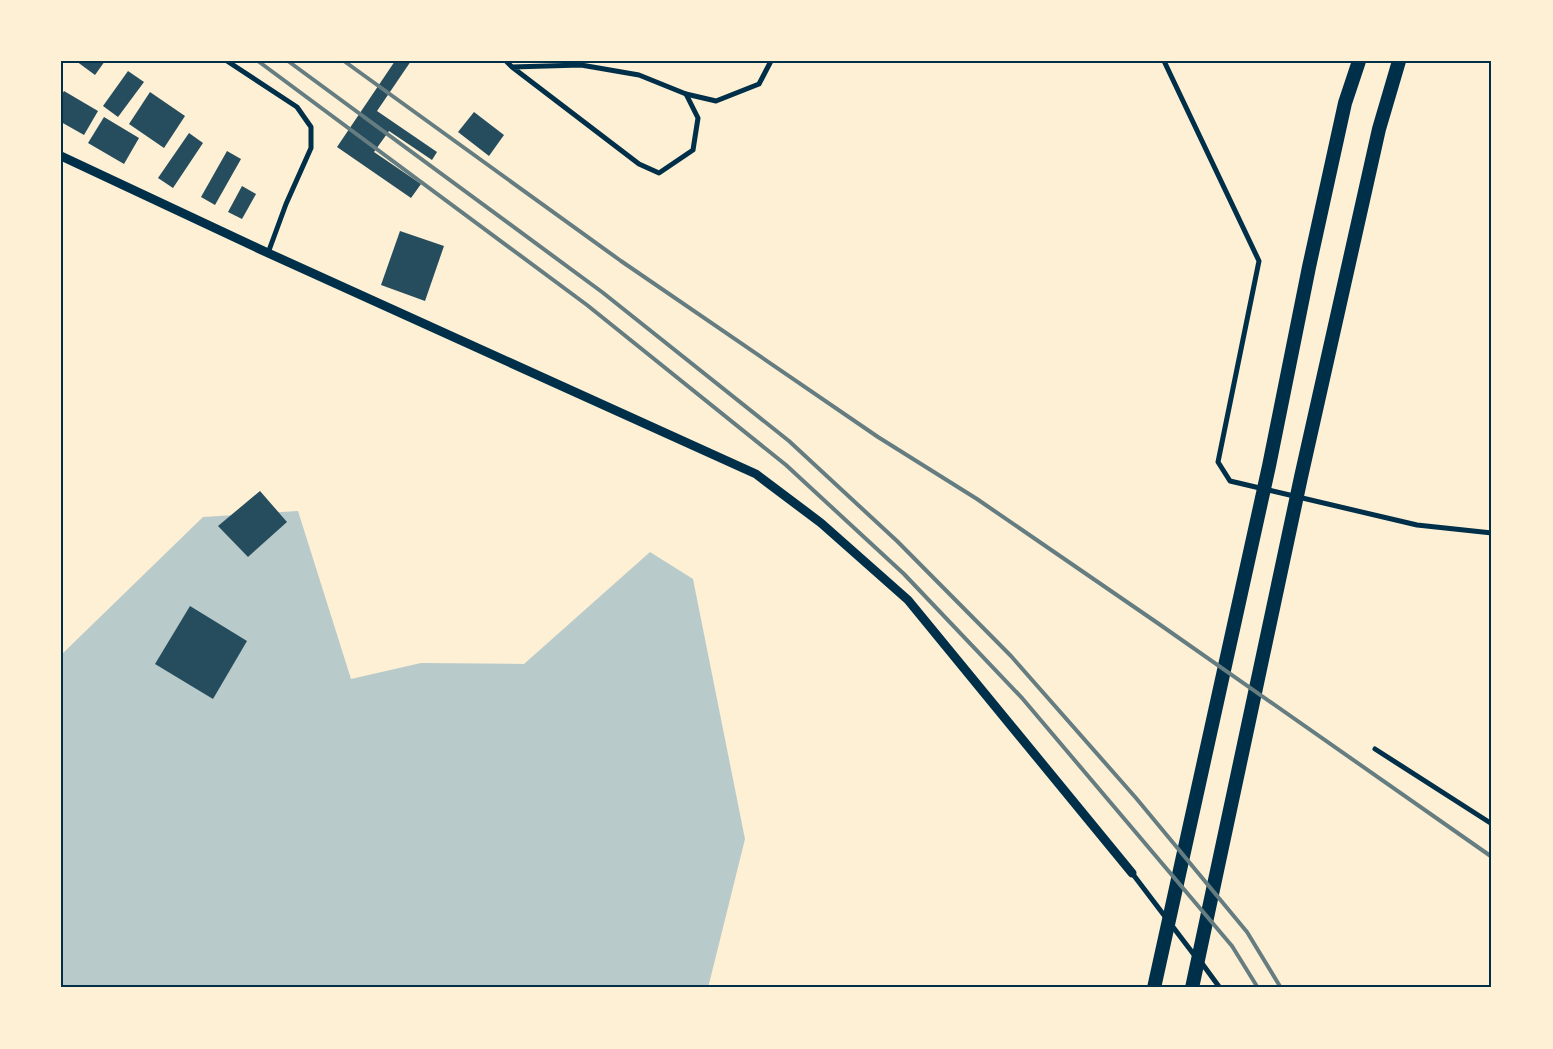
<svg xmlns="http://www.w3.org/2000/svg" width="1553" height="1049" font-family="'PT Sans',sans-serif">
  <rect width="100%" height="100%" fill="#fdf0d5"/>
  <!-- green -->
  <path fill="#b9caca" d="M298,511l53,168 70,-16 103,1 126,-112 43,27 52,260 -37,149h-647v-333l142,-138z"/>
  <!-- building -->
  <g fill="#264d5e">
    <path d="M76,61h29l-10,14z"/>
    <path d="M395,61h16l-34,50 60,41 -5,8 -43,-29 -15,21 47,32 -10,14 -74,-51z"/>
    <path d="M128,71l16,11 -26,35 -15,-11z"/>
    <path d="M64,91l34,20 -14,24 -23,-13v-26z"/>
    <path d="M150,92l35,24 -21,32 -35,-24z"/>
    <path d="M474,112l30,23 -15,21 -31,-24z"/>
    <path d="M104,117l35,21 -15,26 -36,-21z"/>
    <path d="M189,133l14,10 -30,45 -15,-10z"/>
    <path d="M227,151l14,8 -26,46 -14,-8z"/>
    <path d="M242,186l14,8 -14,25 -14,-7z"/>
    <path d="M400,231l44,15 -19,55 -44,-16z"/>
    <path d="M260,491l27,31 -39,35 -30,-31z"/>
    <path d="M190,606l57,35 -34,58 -58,-35z"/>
  </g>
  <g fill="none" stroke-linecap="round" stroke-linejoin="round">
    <!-- minor -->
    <g stroke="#003049" stroke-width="5">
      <path d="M227,61l70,46 14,20v21l-25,56 -18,49"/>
      <path d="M506,61l6,6 127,97 20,9 34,-23 5,-32 -12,-24 -47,-19 -58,-10 -69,2"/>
      <path d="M1164,61l95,200 -41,201 12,19 187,44 75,8"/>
      <path d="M686,94l30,7 43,-17 12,-23"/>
      <path d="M1375,749l117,75"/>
      <path d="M1132,873l63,83"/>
      <path d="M1201,962l19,26"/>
    </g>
    <!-- tertiary -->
    <path stroke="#003049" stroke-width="9" d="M61,156l207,97 488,221 65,49 87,77 224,273"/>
    <!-- trunk -->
    <g stroke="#003049" stroke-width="14">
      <path d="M1154,988l115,-522 40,-199 36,-164 14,-42"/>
      <path d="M1192,988l109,-511 78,-348 20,-68"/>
    </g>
    <!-- rail -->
    <g stroke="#657d81" stroke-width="4">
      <path d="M258,61l329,244 199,160 118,109 118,124 210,248 26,42"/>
      <path d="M288,61l314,231 187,149 108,100 114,115 125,142 111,134 34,56"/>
      <path d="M344,61l277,200 257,176 99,62 182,125 333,233"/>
    </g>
  </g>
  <!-- border -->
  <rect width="1553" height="1049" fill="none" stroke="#fdf0d5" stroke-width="125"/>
  <rect x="62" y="62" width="1428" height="924" fill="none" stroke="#003049" stroke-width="2"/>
</svg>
